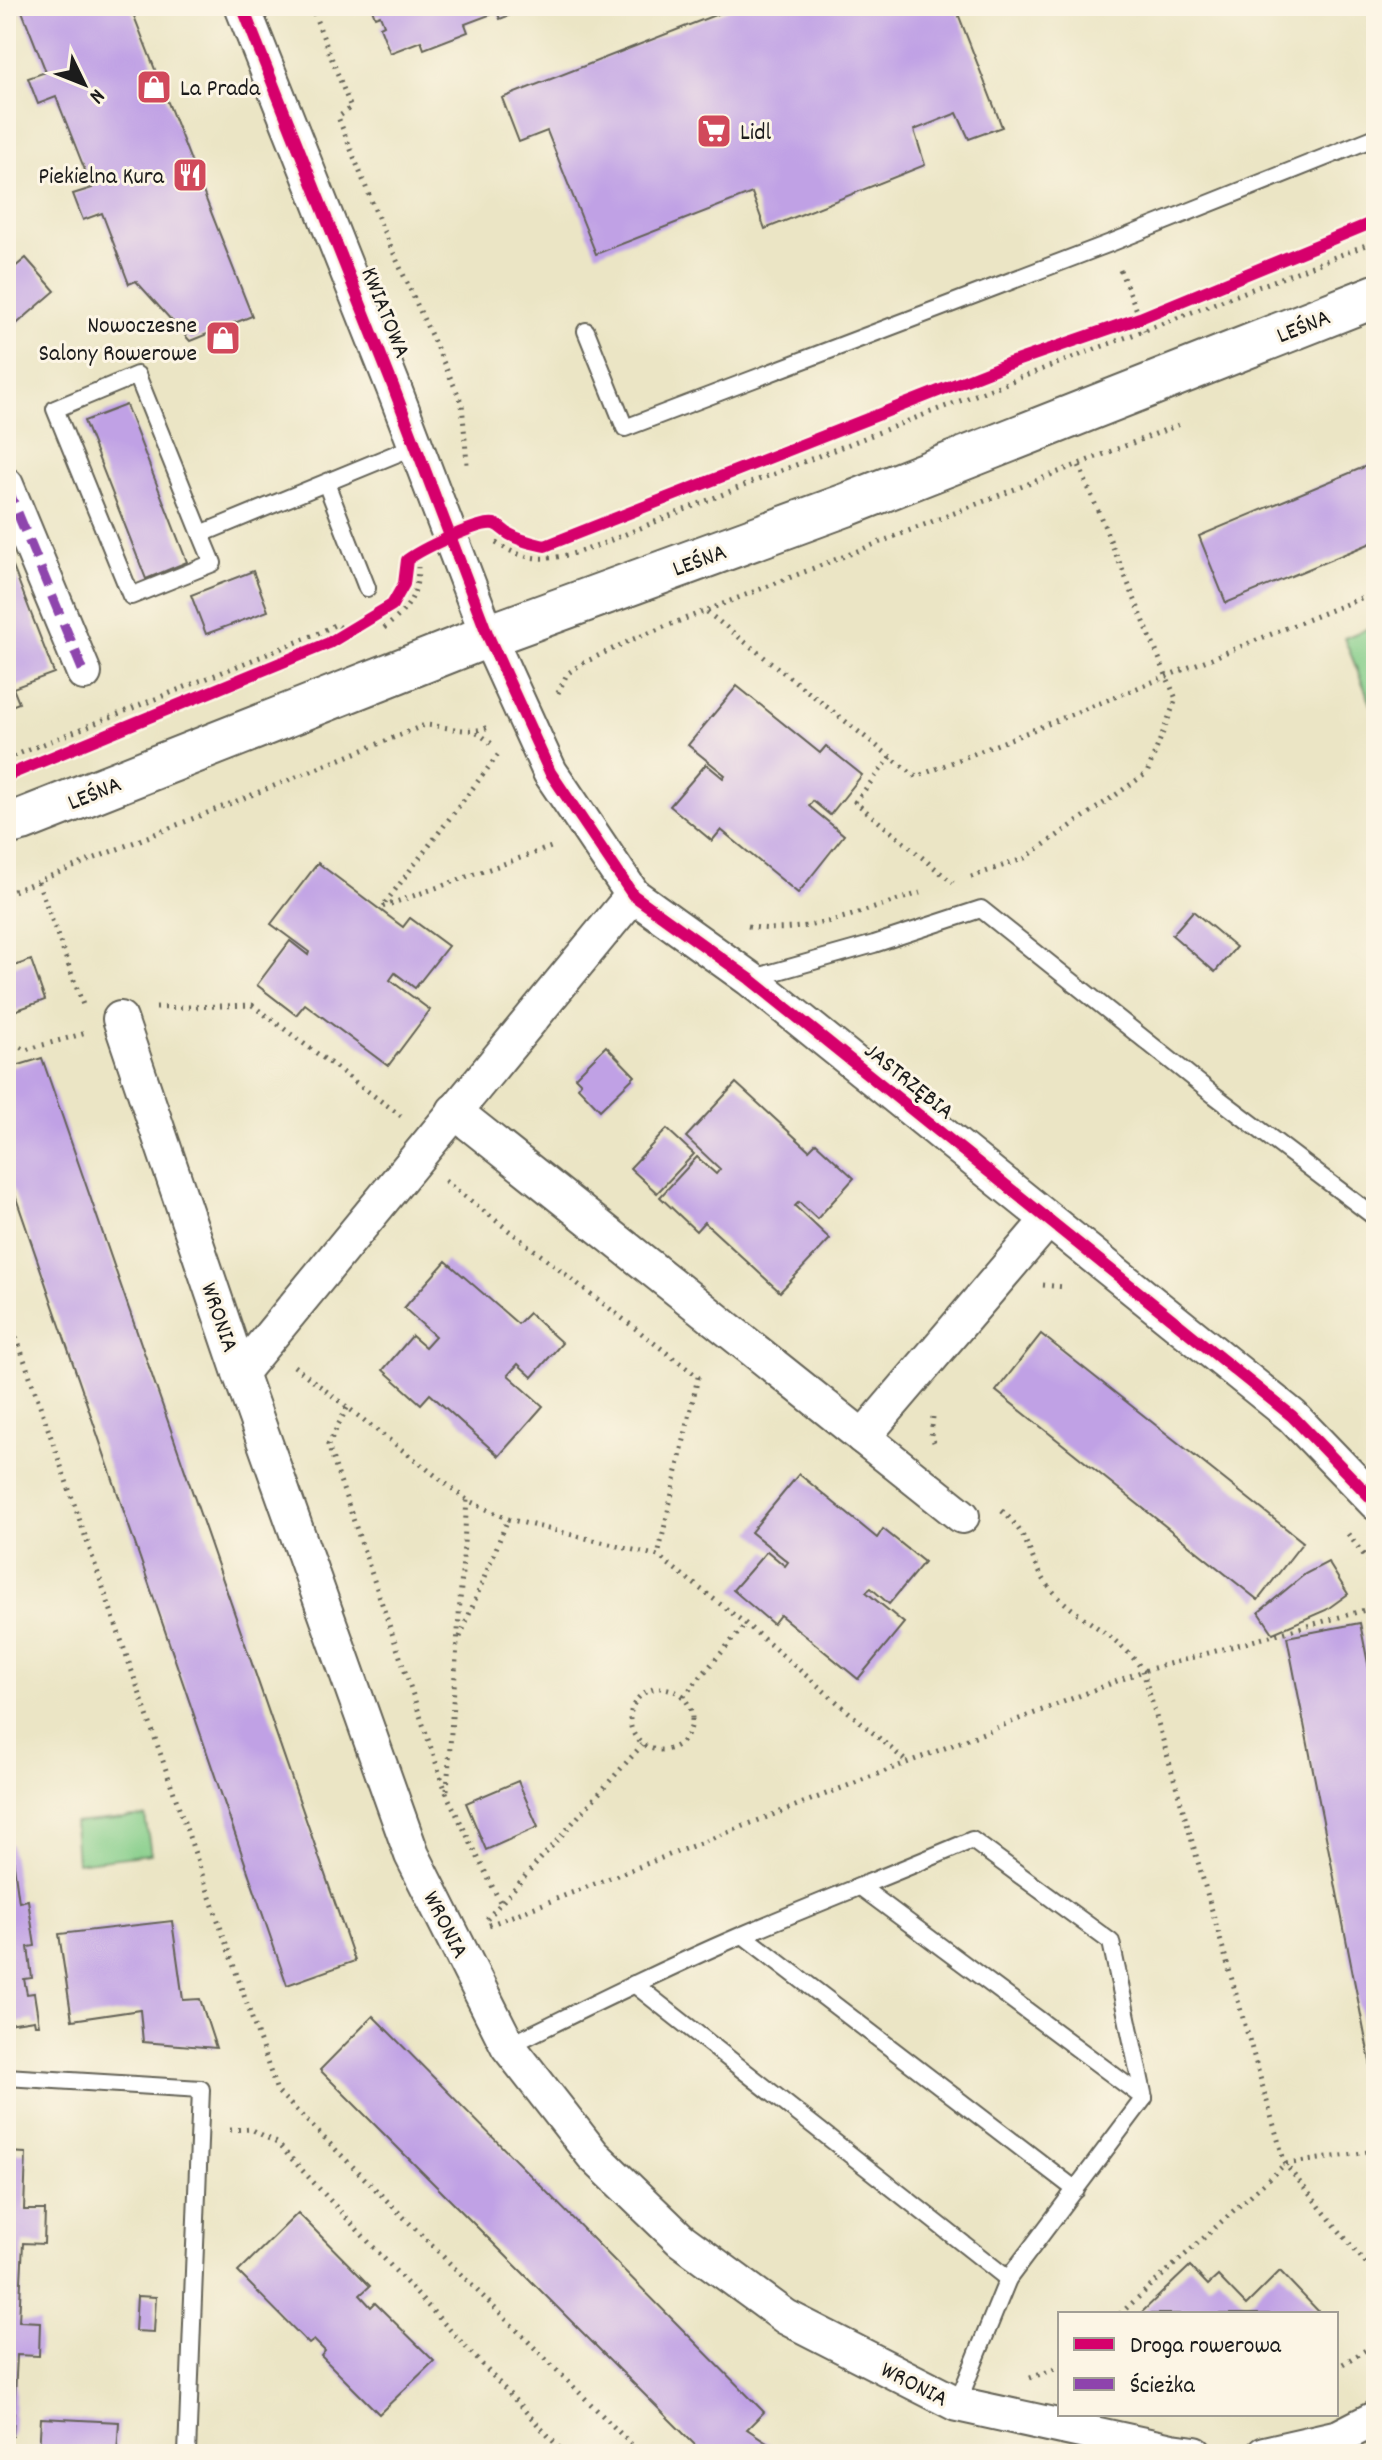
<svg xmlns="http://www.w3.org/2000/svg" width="1382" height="2460" font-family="Dekko,sans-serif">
  <rect width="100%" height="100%" fill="#fcf5e5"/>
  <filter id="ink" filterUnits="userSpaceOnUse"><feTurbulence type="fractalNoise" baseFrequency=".0125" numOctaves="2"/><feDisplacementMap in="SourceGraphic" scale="16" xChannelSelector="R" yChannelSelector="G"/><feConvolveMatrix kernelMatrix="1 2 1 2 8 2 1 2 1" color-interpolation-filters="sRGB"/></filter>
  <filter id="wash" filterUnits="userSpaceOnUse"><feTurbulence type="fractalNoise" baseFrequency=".006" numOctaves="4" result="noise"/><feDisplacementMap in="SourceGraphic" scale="32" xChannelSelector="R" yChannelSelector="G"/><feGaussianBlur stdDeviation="1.8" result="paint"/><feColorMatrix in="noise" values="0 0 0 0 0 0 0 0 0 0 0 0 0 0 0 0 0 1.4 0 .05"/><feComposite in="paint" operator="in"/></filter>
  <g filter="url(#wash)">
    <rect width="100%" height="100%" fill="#ebe5c5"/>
    <!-- green -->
    <g fill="#84cd89" stroke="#507452" stroke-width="2">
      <path d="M1376,625v91l-32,-78z"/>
      <path d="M145,1816l6,38 -74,9 -3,-40z"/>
    </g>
    <g id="blocks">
      <!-- building -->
      <g fill="#c0a1e5">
        <path d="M20,6h110l122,310 -62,25 -54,-60 -7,3 -27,-71 -19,7 -10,-26 19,-6 -36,-91 -18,7 -10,-26 18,-6z"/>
        <path d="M371,6h162l-33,13 -3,-7 -32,12 3,8 -44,17 -3,-8 -31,12 -10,-26 4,-2 -4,-10 -5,2z"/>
        <path d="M738,6h217l47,121 -33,12 -12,-26 -43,17 11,35 -160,64 -13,-36 -156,61 -49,-123 -28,11 -17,-44z"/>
        <path d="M6,257l9,10 11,-9 29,33 -49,42z"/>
        <path d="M126,405l61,157 -41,17 -62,-158z"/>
        <path d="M1376,462v79l-150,62 -27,-67z"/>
        <path d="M8,554l46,119 -41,15 6,15 -13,5v-153z"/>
        <path d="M253,571l15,40 -62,23 -15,-39z"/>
        <path d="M737,686l83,67 6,-7 36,29 -32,40 -17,-14 -4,5 35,29 -46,58 -77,-63 -9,11 -42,-35 36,-42 17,14 2,-3 -37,-30z"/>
        <path d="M318,863l85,64 7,-9 38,28 -33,42 -20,-15 -5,7 40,30 -42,56 -83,-62 -9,11 -39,-30 33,-44 18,14 1,-3 -38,-28z"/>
        <path d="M1193,911l43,36 -21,25 -43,-37z"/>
        <path d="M31,960l14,40 -39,14v-45z"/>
        <path d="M606,1046l29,30 -35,34 -22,-23 3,-4 -6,-6z"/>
        <path d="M42,1058l313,903 -68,24 -281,-816v-100z"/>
        <path d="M736,1083l73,67 7,-7 38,35 -37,41 -18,-17 -4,4 35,33 -50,53 -76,-70 -8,9 -36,-34 37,-40 19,17 4,-5 -34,-32z"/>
        <path d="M667,1129l27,25 -37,39 -27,-25z"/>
        <path d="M446,1261l72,63 11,-11 33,30 -30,34 -14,-13 -10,11 35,31 -44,50 -69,-62 -9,10 -38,-34 29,-34 13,11 10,-11 -31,-28z"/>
        <path d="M1041,1334l262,208 -45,58 -262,-209z"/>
        <path d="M799,1474l78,64 6,-9 41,33 -35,42 -18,-16 -5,4 38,31 -46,56 -78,-64 -7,9 -40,-34 34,-39 18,15 3,-4 -37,-30z"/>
        <path d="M1328,1562l20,32 -22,16 -53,23 -14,-21 46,-38z"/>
        <path d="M1360,1623l16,81 -1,383 -88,-450z"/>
        <path d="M518,1781l20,46 -52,23 -20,-47z"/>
        <path d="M6,1844h5l8,58 9,-2 7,46 -7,1 4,31 -8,1 3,15 7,-1 5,32h-4l-1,-5 -26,4 1,7 -3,1z"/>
        <path d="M172,1921l11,79 17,-1 16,49 -73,-6 -3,-32 -68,10 -13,-86z"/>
        <path d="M373,2016l391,396 -17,17 23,15 28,10h-94l-384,-384z"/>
        <path d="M6,2152l20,1 -2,57h21l-1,34 -21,-1 -4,78 21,1 -1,34 -22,-1 -4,81h-4v3h-3z"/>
        <path d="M298,2213l72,73 -10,9 11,12 4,-4 59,58 -55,53 -58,-58 4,-5 -11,-11 -5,4 -71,-72z"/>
        <path d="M1190,2266l18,19 10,-9 28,29 34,-34 41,43h-181z"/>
        <path d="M137,2296l19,1 -2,35 -19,-1z"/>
        <path d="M41,2418l78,4 -2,32h-78z"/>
      </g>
    </g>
  </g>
  <g filter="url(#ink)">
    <use href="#blocks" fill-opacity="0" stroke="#646257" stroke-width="2"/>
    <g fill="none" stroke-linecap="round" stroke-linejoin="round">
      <defs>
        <g id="service">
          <path d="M586,331l39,97 488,-186 263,-105"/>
          <path d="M326,483l41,105"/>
          <path d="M201,534l12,29 -82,33 -76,-187 82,-34 64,159 214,-88"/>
          <path d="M750,979l124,-35 107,-35 233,186 162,123"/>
          <path d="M862,1888l282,210"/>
          <path d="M743,1935l333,255"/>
          <path d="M634,1984l374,295"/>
          <path d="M508,2046c77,-38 153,-76 232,-110 77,-33 155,-63 232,-96l139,102 33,156 -136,181 -51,125"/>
          <path d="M6,2077l195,12 -14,365"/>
        </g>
        <g id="minor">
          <path d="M242,6l151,380 95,250 62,136 83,123 117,84 542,437 84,87"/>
          <path d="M6,485l78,188"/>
          <path d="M120,1019l120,354 172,482 96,191 85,109 88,85 105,77 171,87 215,47 23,3"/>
          <path d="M454,1111l508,405"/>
          <path d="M240,1373l393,-478"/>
          <path d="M863,1437l185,-217"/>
          <path d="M1264,2454l75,-17 37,-19"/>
        </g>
        <path id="tertiary" d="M6,824l16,-4 466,-184 358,-131 530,-209"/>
      </defs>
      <!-- service casing -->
      <use href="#service" stroke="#646257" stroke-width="20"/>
      <!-- minor casing -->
      <use href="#minor" stroke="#646257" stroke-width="38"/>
      <!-- tertiary casing -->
      <use href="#tertiary" stroke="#646257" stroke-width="46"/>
      <!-- path -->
      <g stroke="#646257" stroke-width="5" stroke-dasharray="2 6" stroke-linecap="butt">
        <path d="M311,6l40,102 -13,9 45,113 79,173 5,61"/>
        <path d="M1120,270l26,62"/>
        <path d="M496,543c37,23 60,16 99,4 258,-109 521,-204 781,-306"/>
        <path d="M707,612l209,165 460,-185"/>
        <path d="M384,628c23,-17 34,-32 34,-61"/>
        <path d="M558,693l9,-19 14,-10 50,-24 547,-215"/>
        <path d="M477,732l15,12"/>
        <path d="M498,755l-116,152 172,-61"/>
        <path d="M891,757l-36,45 98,81"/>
        <path d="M6,759l311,-125 19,-10 12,9 5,10"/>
        <path d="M971,877l54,-19 122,-85 29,-74 -97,-234"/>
        <path d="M38,882l45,123"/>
        <path d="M6,894l419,-169c20,1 47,10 63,2"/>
        <path d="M748,926c54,12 119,-17 172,-33"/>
        <path d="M156,1008l96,-3 149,111"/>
        <path d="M6,1040l19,10 61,-17"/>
        <path d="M445,1181l253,196 -40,179"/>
        <path d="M1043,1285l22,2"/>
        <path d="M6,1307l271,784 364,363"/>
        <path d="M294,1366l173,134 41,19 150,37 88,68 161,138"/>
        <path d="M347,1408l-19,37 119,350 54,109"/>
        <path d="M933,1417l-2,18 3,7"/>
        <path d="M1002,1511c29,25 26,47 45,73 26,35 72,49 96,87l142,493 91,112"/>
        <path d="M1348,1534l28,37"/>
        <path d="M460,1637l48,-118"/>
        <circle cx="661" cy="1719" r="31"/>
        <path d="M684,1696l62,-72"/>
        <path d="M447,1790l20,-290"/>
        <path d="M487,1919l155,-174"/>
        <path d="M489,1925l654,-254 233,-64"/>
        <path d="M230,2130l21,-1 26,14 288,311"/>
        <path d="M1120,2314l165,-150 91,-13"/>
        <path d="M1336,2368l33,-20 7,-7"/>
        <path d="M1030,2378l30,-11"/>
        <path d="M6,2453l8,1"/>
      </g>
      <!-- service -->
      <use href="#service" stroke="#fff" stroke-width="16"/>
      <!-- minor -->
      <use href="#minor" stroke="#fff" stroke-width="34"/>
      <!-- tertiary -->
      <use href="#tertiary" stroke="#fff" stroke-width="42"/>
      <!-- quiet -->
      <path stroke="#8e44ad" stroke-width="10" stroke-dasharray="20 10" stroke-linecap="butt" d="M6,485l78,188"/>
      <defs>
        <g id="cycleway">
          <path d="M242,6l151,380 95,250 62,136 83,123 117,84 542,437 84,87"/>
          <path d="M6,776l323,-133 63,-38 12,-21 3,-24c13,-10 72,-39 87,-36 5,1 10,7 15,10 12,7 23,9 36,12l462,-182 133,-46 236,-97"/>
        </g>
      </defs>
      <!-- cycleway casing -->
      <use href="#cycleway" stroke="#fcf5e5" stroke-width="17"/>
      <!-- cycleway -->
      <use href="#cycleway" stroke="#d6006c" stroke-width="12"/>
    </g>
  </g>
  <!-- icons -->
  <defs>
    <symbol id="shop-square" viewBox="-11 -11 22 22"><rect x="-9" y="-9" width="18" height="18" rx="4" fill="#d1495b" stroke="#fcf5e5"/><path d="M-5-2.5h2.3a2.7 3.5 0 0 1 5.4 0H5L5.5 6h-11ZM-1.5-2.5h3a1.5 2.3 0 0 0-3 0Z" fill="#fff"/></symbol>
    <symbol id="supermarket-square" viewBox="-11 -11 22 22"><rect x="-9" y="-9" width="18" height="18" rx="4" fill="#d1495b" stroke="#fcf5e5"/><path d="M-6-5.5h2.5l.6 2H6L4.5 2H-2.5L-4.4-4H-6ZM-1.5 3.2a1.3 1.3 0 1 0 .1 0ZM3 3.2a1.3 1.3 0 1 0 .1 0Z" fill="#fff"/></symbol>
    <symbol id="restaurant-square" viewBox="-11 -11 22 22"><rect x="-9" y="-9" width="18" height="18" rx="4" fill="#d1495b" stroke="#fcf5e5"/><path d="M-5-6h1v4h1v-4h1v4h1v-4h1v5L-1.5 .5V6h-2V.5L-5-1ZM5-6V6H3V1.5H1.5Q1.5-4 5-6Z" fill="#fff"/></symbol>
  </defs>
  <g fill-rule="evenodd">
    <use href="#shop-square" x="134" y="67" width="40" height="40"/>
    <use href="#supermarket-square" x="694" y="111" width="40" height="40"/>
    <use href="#restaurant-square" x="170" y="155" width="40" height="40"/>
    <use href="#shop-square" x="203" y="318" width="40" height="40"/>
  </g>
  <g text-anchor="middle" stroke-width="6" stroke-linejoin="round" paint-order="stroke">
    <!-- poi labels -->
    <g font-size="24" fill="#1c1c1c" stroke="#fcf5e5" text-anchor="start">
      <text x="180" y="95">La Prada</text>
      <text x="740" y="139">Lidl</text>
      <text x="164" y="183" text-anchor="end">Piekielna Kura</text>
      <text x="197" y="332" text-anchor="end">Nowoczesne<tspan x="197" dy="28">Salony Rowerowe</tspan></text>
    </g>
    <!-- street labels -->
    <g font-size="24" fill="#1c1c1c" stroke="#fcf5e5">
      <text transform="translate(387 312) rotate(68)" y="8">KWIATOWA</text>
      <text transform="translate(1303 325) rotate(-22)" y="8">LEŚNA</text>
      <text transform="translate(699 559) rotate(-20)" y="8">LEŚNA</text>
      <text transform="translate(94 792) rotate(-22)" y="8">LEŚNA</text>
      <text transform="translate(910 1080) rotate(39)" y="8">JASTRZĘBIA</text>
      <text transform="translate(221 1317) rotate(71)" y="8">WRONIA</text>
      <text transform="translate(447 1924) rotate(63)" y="8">WRONIA</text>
      <text transform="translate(915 2383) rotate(27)" y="8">WRONIA</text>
    </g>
  </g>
  <!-- margin -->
  <rect width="1382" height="2460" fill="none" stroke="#fcf5e5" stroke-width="32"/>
  <!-- legend -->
  <rect x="1058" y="2312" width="280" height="104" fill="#fcf5e5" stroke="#a29e95" stroke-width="2"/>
  <rect x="1074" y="2338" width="40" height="12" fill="#d6006c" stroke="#a29e95" stroke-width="2"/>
  <text x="1130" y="2352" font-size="24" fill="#1c1c1c">Droga rowerowa</text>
  <rect x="1074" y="2378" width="40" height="12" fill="#8e44ad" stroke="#a29e95" stroke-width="2"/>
  <text x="1130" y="2392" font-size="24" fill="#1c1c1c">Ścieżka</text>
  <!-- north arrow -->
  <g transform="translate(84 84) rotate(133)" stroke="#fcf5e5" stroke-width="6" paint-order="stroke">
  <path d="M0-6L14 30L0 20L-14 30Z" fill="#1c1c1c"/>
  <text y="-12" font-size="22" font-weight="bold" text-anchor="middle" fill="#1c1c1c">N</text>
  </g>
</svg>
